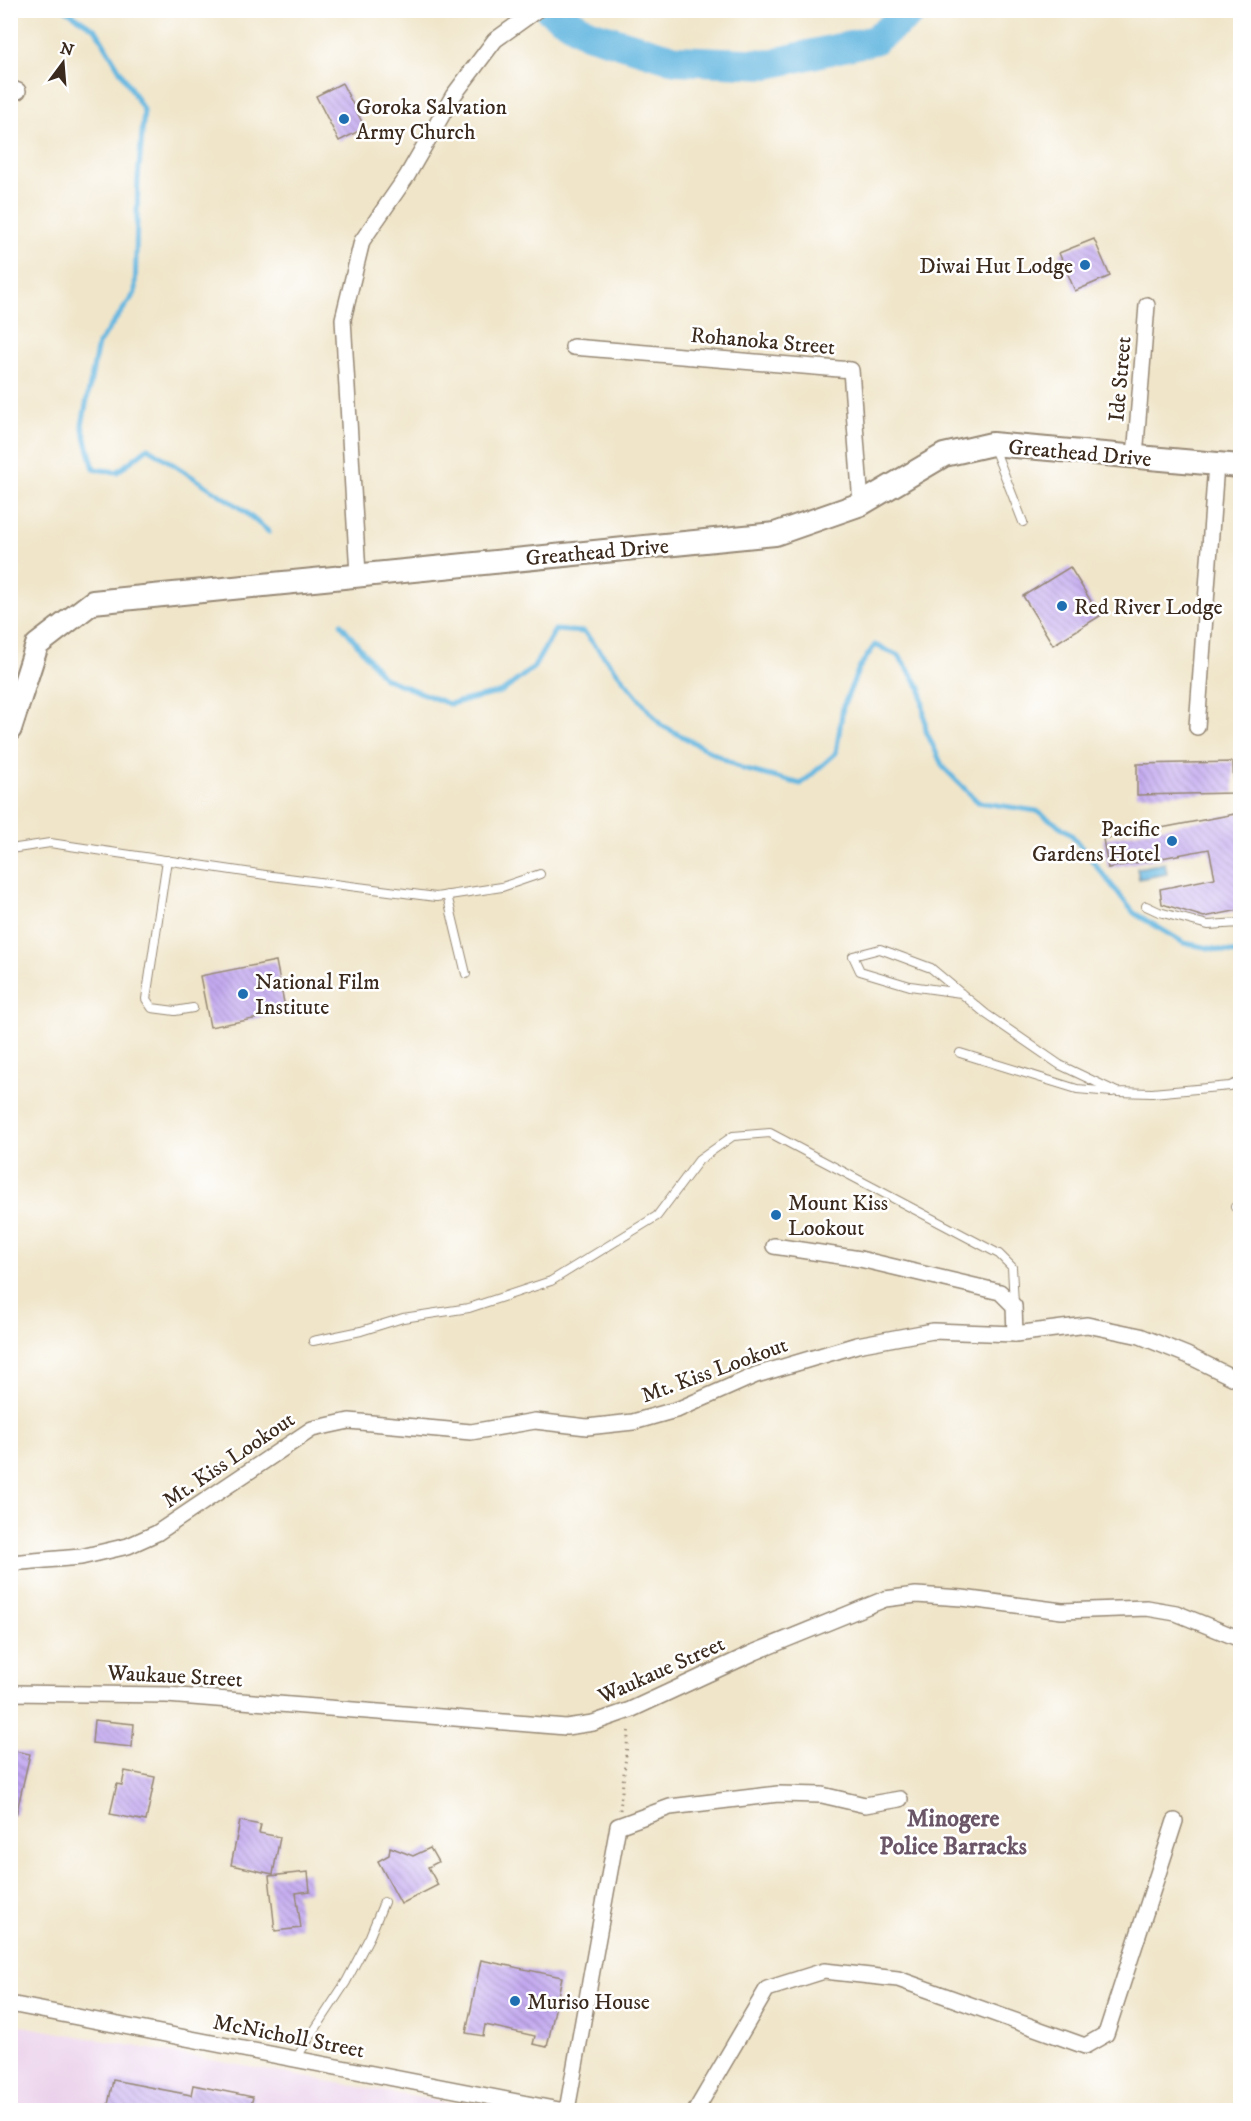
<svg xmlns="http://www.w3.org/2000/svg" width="1251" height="2121" font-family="'IM FELL DW Pica',serif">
  <defs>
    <pattern id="building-back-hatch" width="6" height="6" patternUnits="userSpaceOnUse" patternTransform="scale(1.5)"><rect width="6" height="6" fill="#c3a9f0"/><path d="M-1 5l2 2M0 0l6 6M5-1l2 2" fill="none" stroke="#a08ac2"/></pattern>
  </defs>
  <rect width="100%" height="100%" fill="#fff"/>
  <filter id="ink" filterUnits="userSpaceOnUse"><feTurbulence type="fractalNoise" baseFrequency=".0167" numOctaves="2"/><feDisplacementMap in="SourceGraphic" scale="12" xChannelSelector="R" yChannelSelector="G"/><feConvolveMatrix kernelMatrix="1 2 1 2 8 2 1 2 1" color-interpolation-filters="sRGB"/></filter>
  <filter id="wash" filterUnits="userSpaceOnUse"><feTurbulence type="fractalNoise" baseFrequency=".008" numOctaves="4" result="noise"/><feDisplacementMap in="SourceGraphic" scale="24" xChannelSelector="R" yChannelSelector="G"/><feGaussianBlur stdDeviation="1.35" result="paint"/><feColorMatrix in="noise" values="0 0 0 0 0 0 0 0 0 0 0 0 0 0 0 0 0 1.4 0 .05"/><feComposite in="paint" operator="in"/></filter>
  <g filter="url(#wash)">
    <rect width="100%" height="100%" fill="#f0e5c9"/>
    <!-- built -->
    <path fill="#ebd1eb" d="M11,2024l476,86h-476z"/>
    <!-- water -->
    <path fill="#65b7e0" stroke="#50707f" stroke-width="1.5" d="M1165,863l2,11 -28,5 -2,-11z"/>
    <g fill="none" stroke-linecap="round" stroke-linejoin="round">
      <!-- stream -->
      <g stroke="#65b7e0" stroke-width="5">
        <path d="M66,10l30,20 48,81 -6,68 -3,114 -37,51 -16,81 12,44 23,3 31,-24 91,59 30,25"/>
        <path d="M341,624l43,54 65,26 53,-12 32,-25 21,-37 29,2 77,93 82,44 58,15 35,-31 7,-46 16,-39 16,-23 24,11 22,33 5,42 17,36 35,35 59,9 33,22 64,80 50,30 51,10 5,-2"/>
      </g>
      <!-- river -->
      <path stroke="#65b7e0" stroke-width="30" d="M550,10l37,23 89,27 93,4 105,-24 41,-30"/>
    </g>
    <g id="blocks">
      <!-- building -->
      <g fill="url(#building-back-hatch)">
        <path d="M342,83l23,45 -26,13 -23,-45z"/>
        <path d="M1094,239l16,37 -35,15 -16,-38z"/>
        <path d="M1070,567l30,49 -47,29 -30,-49z"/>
        <path d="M1233,762l1,31 -97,2v-31z"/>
        <path d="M1240,813v97l-36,7 -42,-13 -2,-15 55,-11 -6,-29 -101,19 -5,-29z"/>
        <path d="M276,961l10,52 -76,14 -10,-51z"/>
        <path d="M94,1720l40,4 -2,23 -40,-4z"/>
        <path d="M10,1750l20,4 -14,61h-6z"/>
        <path d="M125,1771l30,6 -9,44 -36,-7 7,-30 5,1z"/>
        <path d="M240,1821l21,4 -2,8 21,4 -7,37 -42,-9z"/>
        <path d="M390,1847l23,9 17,-8 8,14 -10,5 10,18 -37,19 -23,-43 11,-6z"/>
        <path d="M308,1872l2,19 -14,2 5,35 -26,3 -6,-55z"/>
        <path d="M481,1960l81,17 -15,70 -14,-3 2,-8 -50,-11 -2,11 -17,-3z"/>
        <path d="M113,2080l78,15 2,-10 60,12 -3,13h-143z"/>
      </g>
    </g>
  </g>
  <g filter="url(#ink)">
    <use href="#blocks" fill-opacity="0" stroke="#968874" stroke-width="1.5"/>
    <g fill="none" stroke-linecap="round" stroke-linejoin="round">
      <defs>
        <g id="lane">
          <path d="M994,448l29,74"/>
          <path d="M10,849l40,-6 222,33 164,21 66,-10 38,-13"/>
          <path d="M167,860l-21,139 6,9 23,3 18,-3"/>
          <path d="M447,895l19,79"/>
          <path d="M1146,906l13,6 49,13 32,-2"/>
          <path d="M961,993l-51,-7 -50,-15 -7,-15 27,-7 51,19 55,46 74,51 57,27 35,1 78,-7 10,-4"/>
          <path d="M960,1053l117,36 35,3"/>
          <path d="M1235,1207h5"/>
          <path d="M313,1341l48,-10 42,-13 66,-10 82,-27 106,-65 42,-56 34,-24 37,-3 229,121 13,13 2,37"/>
          <path d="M295,2060l51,-78 24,-46 14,-34"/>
        </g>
        <g id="street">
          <path d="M10,88l8,3"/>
          <path d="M573,347l278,23 10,134"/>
          <path d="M1135,457l12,-152"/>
          <path d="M358,574l-15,-255 19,-78 45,-65 46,-80 42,-56 42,-30"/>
          <path d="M1197,727l19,-263"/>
          <path d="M774,1246l86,13 140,33 14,14 1,28"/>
          <path d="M10,1563l71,-6 47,-11 29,-13 155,-104 37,-8 122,11 64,-11 52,6 46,-5 46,-13 77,-34 101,-30 76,-14 82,3 72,-9 53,11 47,19 53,26"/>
          <path d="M10,1693l157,2 399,32 27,-4 37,-13 125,-58 130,-53 31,-4 46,3 100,13 85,-3 29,5 64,26"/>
          <path d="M10,2004l549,106"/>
          <path d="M567,2110l51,-284 52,-19 108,-13 44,1 43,10 35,-6"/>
          <path d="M696,2110l71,-121 57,-18 74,8 187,67 21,-12 69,-213"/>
        </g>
        <path id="secondary" d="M10,729l27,-84 56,-43 682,-68 86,-30 83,-49 48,-11 248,22"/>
      </defs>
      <!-- lane casing -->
      <use href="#lane" stroke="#968874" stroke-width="10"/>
      <!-- street casing -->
      <use href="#street" stroke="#968874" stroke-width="18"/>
      <!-- secondary casing -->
      <use href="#secondary" stroke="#968874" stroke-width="26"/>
      <!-- path -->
      <path stroke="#968874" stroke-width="3" stroke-dasharray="1.5 4.5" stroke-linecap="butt" d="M620,1810l9,-83"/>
      <!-- lane -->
      <use href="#lane" stroke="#fff" stroke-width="8"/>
      <!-- street -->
      <use href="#street" stroke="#fff" stroke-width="15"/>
      <!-- secondary -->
      <use href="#secondary" stroke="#fff" stroke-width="22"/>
    </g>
  </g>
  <!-- markers -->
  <g fill="#1f6fb2" stroke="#fff" stroke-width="2">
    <circle cx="344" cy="119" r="6"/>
    <circle cx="1085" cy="265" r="6"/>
    <circle cx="1062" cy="606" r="6"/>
    <circle cx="1172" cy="841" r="6"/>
    <circle cx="243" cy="994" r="6"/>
    <circle cx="776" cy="1215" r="6"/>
    <circle cx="515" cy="2001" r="6"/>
  </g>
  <g text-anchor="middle" stroke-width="5" stroke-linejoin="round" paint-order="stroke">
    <!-- poi labels -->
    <g font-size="22" fill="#3b2a1e" stroke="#fff" text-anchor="start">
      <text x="356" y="114">Goroka Salvation<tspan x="356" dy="25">Army Church</tspan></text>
      <text x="1073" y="273" text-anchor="end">Diwai Hut Lodge</text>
      <text x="1074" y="614">Red River Lodge</text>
      <text x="1160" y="836" text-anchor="end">Pacific<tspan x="1160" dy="25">Gardens Hotel</tspan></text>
      <text x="255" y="989">National Film<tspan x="255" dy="25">Institute</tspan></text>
      <text x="788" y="1210">Mount Kiss<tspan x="788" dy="25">Lookout</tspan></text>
      <text x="527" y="2009">Muriso House</text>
    </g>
    <!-- street labels -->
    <g font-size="22" fill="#3b2a1e" stroke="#fff">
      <text transform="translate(763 340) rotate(5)" y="8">Rohanoka Street</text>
      <text transform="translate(1119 379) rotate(-85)" y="8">Ide Street</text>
      <text transform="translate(1080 452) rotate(5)" y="8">Greathead Drive</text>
      <text transform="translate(597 551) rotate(-5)" y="8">Greathead Drive</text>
      <text transform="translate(714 1369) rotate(-20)" y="8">Mt. Kiss Lookout</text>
      <text transform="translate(228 1459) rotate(-34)" y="8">Mt. Kiss Lookout</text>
      <text transform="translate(661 1669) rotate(-24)" y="8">Waukaue Street</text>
      <text transform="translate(175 1675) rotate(3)" y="8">Waukaue Street</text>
      <text transform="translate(289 2035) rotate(11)" y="8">McNicholl Street</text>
    </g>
    <!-- neighbourhood labels -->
    <g font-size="24" font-weight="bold" fill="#6b5668" stroke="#fff">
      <text x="953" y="1826">Minogere<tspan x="953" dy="28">Police Barracks</tspan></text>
    </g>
  </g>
  <!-- margin -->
  <rect width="1251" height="2121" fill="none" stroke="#fff" stroke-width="36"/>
  <!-- north arrow -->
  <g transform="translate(63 63) rotate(16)" stroke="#ffffff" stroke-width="4.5" paint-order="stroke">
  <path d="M0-4.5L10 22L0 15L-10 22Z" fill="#3b2a1e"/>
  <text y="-9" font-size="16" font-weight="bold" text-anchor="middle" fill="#3b2a1e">N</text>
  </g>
</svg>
